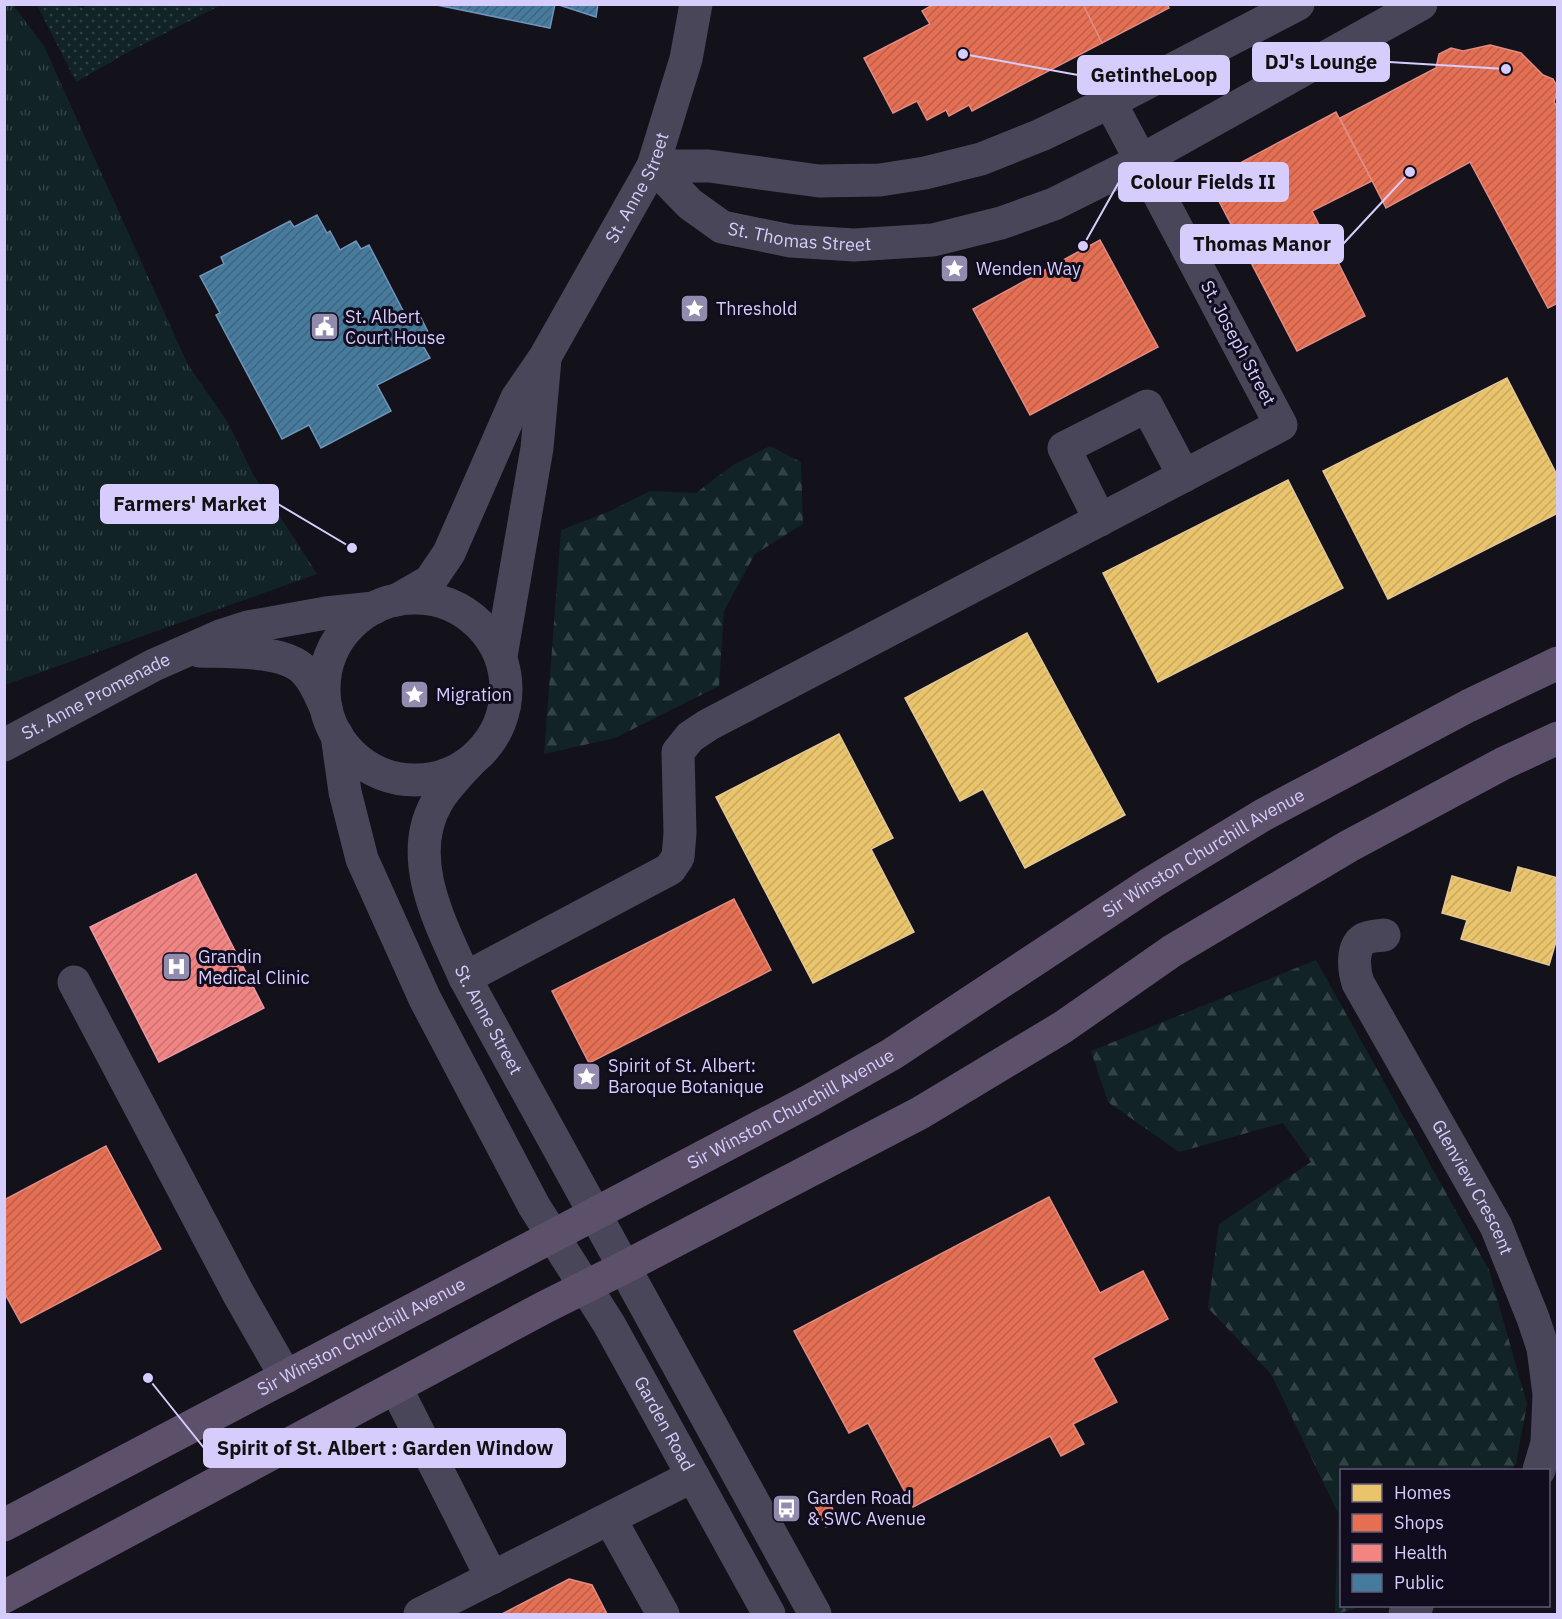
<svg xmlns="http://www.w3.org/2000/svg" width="1562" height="1619" font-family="'IBM Plex Sans',sans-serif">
  <defs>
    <pattern id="grass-dots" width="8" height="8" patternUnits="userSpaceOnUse" patternTransform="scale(1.5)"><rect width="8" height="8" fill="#112325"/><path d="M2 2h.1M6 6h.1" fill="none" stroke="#334246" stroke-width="1.8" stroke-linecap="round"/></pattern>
    <pattern id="forest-firs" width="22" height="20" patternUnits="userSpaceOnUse" patternTransform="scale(1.5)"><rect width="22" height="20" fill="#112325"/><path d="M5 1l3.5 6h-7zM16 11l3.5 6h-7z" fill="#334246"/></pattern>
    <pattern id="park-tufts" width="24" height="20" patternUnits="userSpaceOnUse" patternTransform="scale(1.5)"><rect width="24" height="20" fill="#112325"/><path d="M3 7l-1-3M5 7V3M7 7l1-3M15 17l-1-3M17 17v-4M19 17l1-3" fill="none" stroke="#334246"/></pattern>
    <pattern id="homes-hatch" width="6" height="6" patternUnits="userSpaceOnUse" patternTransform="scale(1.5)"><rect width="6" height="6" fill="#e9c46a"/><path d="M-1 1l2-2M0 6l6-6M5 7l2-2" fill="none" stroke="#c7a964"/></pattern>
    <pattern id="shops-hatch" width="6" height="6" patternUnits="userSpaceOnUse" patternTransform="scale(1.5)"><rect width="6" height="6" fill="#e76f51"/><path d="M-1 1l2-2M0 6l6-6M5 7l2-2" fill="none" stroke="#b56050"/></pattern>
    <pattern id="health-hatch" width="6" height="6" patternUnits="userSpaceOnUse" patternTransform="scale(1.5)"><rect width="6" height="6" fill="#f28482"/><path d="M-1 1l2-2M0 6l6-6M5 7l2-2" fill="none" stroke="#c67274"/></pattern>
    <pattern id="public-hatch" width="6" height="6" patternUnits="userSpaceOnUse" patternTransform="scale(1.5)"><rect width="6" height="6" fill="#457b9d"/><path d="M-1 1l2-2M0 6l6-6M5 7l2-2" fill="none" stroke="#43637d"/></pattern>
  </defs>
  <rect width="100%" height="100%" fill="#13111a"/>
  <!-- grass -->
  <path fill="url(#grass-dots)" d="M86,4h135v1l-89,45 -56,32 -39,-77h36l10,3z"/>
  <!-- forest -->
  <g fill="url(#forest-firs)">
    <path d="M770,446l31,16 2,62 -48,30 -31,57 -5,75 -104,52 -71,16 17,-224 49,-19 40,-20 46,2 37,-28z"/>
    <path d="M1316,960l173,310 38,134 -11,60 -5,6h-169v136h21l-26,8h-2l3,-101 -67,-139 -63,-66 11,-84 92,-62 -28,-39 -104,29 -71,-50 -17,-51z"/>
  </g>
  <!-- park -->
  <path fill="url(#park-tufts)" d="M4,5h9l31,41 144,319 39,56 26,53 64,100 -312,111z"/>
  <!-- homes -->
  <g fill="url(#homes-hatch)" stroke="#e3c796" stroke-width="1.5">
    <path d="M1507,378l51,99v36l-170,86 -65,-128z"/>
    <path d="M1288,480l55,108 -185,94 -55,-109z"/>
    <path d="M1027,633l98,182 -100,53 -42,-79 -23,12 -55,-103z"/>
    <path d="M839,734l54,104 -22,11 43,83 -101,51 -97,-186z"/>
    <path d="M1518,867l40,11v57l-9,30 -88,-26 6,-19 -25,-7 10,-37 59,17z"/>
  </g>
  <!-- shops -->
  <g fill="url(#shops-hatch)" stroke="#e28b84" stroke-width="1.5">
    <path d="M934,4h149l19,39 -130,68 -3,-6 -20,11 -3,-6 -19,10 -10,-19 -24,12 -29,-55 66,-34 -8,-13z"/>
    <path d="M1083,4h84l2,4 -67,35z"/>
    <path d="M1490,45l31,8 22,22 10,4 5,9 -4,14 4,6v195l-10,5 -78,-146 -84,46 -46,-90 96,-50 3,-14 12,-6 12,3z"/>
    <path d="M1336,112l36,69 -60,30 53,105 -68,35 -89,-171z"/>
    <path d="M1100,240l58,107 -128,68 -57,-106z"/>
    <path d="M734,899l37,71 -182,93 -37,-72z"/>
    <path d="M106,1146l55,103 -140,74 -17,-31v-92z"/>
    <path d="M1049,1197l51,96 43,-22 25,48 -75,39 24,44 -44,22 11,20 -23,12 -11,-20 -137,71 -45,-84 -19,10 -55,-102z"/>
    <path d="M826,1496l13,25 -13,6 -13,-25z"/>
    <path d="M569,1579l23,6 15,29h-105z"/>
  </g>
  <!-- health -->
  <path fill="url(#health-hatch)" stroke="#ea9aa7" stroke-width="1.5" d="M196,874l68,134 -105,54 -69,-135z"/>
  <!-- public -->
  <g fill="url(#public-hatch)" stroke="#7094ba" stroke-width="1.5">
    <path d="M432,4h123l-5,24z"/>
    <path d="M556,4h42l-2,13z"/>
    <path d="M317,215l10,18 3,-2 10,19 16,-9 5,8 8,-4 40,77 11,-6 8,16 -10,5 12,21 -53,27 14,26 -70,37 -12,-23 -27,14 -66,-124 4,-2 -20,-37 24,-12 -3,-7 69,-36 4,6z"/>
  </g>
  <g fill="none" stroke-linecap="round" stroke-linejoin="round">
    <!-- minor -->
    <g stroke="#49465a" stroke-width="33">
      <path id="s1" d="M653,166l37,38 32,23 69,14 63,4 79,-5 68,-17 53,-19 88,-44 279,-156"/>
      <path d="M653,166h56l110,15 61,-1 45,-7 56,-14 60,-24 69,-33 188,-98"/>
      <path d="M1100,520l-36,-72 83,-42 37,70"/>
      <circle cx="415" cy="689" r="91"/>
      <path id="s2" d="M397,600l33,-19 19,-28 68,-155 28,-41 108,-191 33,-107 10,-55"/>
      <path d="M199,651c29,1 85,-2 106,20 10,10 15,24 21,37"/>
      <path d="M501,656l36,-208 8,-89"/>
      <path id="s3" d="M337,735l8,57 17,67 63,140 109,207 75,118 160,290"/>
      <path id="s4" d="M4,745l150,-80 66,-29 28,-9 78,-14 48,-5"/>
      <path id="s5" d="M469,763c-11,12 -24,25 -32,39 -33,57 5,124 28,176l350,636"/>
      <path id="s6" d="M1384,935c-6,1 -15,1 -20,4 -13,8 -10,32 -6,44l138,243 37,92 10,30 6,46 -2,49 -8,27"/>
      <path d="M465,978l205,-109 8,-12 2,-24 -2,-81 12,-15 18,-12 573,-300 -171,-323"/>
      <path d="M74,982l164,311 48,84"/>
      <path d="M396,1388l96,190"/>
      <path d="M610,1519l53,95"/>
      <path d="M420,1614l273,-138"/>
      <path d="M1405,1614l12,-8"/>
    </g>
    <!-- major -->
    <g stroke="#5d506b" stroke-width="33">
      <path id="s7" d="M4,1525l807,-425 81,-46 259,-171 112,-68 205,-109 90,-43"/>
      <path d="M4,1597l541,-290 78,-39 297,-155 143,-86 109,-76 177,-105 155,-83 54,-25"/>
    </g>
  </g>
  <!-- icons -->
  <defs>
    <symbol id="sight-square" viewBox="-11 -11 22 22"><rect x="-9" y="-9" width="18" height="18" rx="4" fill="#928bad" stroke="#110d1e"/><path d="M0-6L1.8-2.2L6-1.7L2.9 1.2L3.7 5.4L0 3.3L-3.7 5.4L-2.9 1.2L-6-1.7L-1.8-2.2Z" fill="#fff"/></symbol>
    <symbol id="civic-square" viewBox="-11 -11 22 22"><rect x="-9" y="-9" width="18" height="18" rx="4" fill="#928bad" stroke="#110d1e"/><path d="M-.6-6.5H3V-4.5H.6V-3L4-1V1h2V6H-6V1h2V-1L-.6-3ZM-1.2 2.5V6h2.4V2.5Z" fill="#fff"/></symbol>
    <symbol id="hospital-square" viewBox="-11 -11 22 22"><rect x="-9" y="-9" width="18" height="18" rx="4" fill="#928bad" stroke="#110d1e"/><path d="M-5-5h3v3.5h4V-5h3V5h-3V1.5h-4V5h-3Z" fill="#fff"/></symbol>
    <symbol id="bus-square" viewBox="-11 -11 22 22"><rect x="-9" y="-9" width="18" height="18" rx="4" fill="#928bad" stroke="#110d1e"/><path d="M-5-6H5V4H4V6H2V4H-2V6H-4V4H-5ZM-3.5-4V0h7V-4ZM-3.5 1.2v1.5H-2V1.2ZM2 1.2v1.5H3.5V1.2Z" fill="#fff"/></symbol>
  </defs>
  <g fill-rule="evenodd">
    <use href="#sight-square" x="938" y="252" width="33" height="33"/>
    <use href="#sight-square" x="678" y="292" width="33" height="33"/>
    <use href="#civic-square" x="308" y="310" width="33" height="33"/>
    <use href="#sight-square" x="398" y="678" width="33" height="33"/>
    <use href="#hospital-square" x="160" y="950" width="33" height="33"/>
    <use href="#sight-square" x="570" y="1060" width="33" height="33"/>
    <use href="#bus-square" x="770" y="1492" width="33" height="33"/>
  </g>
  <g text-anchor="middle" stroke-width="6" stroke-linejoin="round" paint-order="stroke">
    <!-- street labels -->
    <g font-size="18" fill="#d6cdfc" stroke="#110d1e">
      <text dy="6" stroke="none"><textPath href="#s2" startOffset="484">St. Anne Street</textPath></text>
      <text dy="6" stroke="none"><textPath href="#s1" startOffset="171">St. Thomas Street</textPath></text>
      <text transform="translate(1238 343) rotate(62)" y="6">St. Joseph Street</text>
      <text dy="6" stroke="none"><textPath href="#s4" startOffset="104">St. Anne Promenade</textPath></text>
      <text dy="6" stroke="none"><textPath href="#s7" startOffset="1376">Sir Winston Churchill Avenue</textPath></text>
      <text dy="6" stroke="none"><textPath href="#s5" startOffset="284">St. Anne Street</textPath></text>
      <text dy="6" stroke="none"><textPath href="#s7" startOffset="890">Sir Winston Churchill Avenue</textPath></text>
      <text dy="6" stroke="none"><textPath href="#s6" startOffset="302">Glenview Crescent</textPath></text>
      <text dy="6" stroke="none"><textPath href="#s7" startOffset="404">Sir Winston Churchill Avenue</textPath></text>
      <text dy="6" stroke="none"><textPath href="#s3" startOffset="768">Garden Road</textPath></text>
    </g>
    <!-- poi labels -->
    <g font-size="18" fill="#d6cdfc" stroke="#110d1e" text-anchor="start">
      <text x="976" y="275">Wenden Way</text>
      <text x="716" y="315">Threshold</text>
      <text x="345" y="323">St. Albert<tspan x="345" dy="21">Court House</tspan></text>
      <text x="436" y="701">Migration</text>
      <text x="198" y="963">Grandin<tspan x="198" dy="21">Medical Clinic</tspan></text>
      <text x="608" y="1072">Spirit of St. Albert:<tspan x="608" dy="21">Baroque Botanique</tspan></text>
      <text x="807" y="1504">Garden Road<tspan x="807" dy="21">&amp; SWC Avenue</tspan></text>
    </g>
  </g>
  <!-- callouts -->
  <path fill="none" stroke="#d6cdfc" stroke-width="2" d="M1506 69L1389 62M963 54L1078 75M1083 246L1119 182M1410 172L1343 244M352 548L278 504M148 1378L204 1448"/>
  <g fill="#d6cdfc" stroke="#110d1e" stroke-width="2">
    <circle cx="1506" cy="69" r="6"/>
    <circle cx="963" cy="54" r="6"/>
    <circle cx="1083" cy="246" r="6"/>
    <circle cx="1410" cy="172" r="6"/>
    <circle cx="352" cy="548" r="6"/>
    <circle cx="148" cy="1378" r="6"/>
  </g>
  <g fill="#d6cdfc" stroke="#d6cdfc" stroke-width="2">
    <rect x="1253" y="43" width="136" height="38" rx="6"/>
    <rect x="1078" y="56" width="151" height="38" rx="6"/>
    <rect x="1119" y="163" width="169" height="38" rx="6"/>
    <rect x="1181" y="225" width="162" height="38" rx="6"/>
    <rect x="101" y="485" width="177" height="38" rx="6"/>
    <rect x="204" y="1429" width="361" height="38" rx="6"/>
  </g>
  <g font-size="20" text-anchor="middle" font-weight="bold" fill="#111">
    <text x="1321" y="69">DJ's Lounge</text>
    <text x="1154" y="82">GetintheLoop</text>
    <text x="1203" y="189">Colour Fields II</text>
    <text x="1262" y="251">Thomas Manor</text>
    <text x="190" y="511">Farmers' Market</text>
    <text x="385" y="1455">Spirit of St. Albert : Garden Window</text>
  </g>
  <!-- border -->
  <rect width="1562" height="1619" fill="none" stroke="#d6cdfc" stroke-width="12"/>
  <!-- legend -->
  <rect x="1340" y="1469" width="210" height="138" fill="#110d1e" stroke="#605a77" stroke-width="1.5"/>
  <rect x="1352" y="1484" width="30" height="18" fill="#e9c46a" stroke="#605a77" stroke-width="1.5"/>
  <text x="1394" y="1499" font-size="18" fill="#d6cdfc">Homes</text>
  <rect x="1352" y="1514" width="30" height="18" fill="#e76f51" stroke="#605a77" stroke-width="1.5"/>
  <text x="1394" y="1529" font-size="18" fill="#d6cdfc">Shops</text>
  <rect x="1352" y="1544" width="30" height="18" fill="#f28482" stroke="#605a77" stroke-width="1.5"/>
  <text x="1394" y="1559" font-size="18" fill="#d6cdfc">Health</text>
  <rect x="1352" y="1574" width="30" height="18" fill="#457b9d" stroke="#605a77" stroke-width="1.5"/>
  <text x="1394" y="1589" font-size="18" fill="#d6cdfc">Public</text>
</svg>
